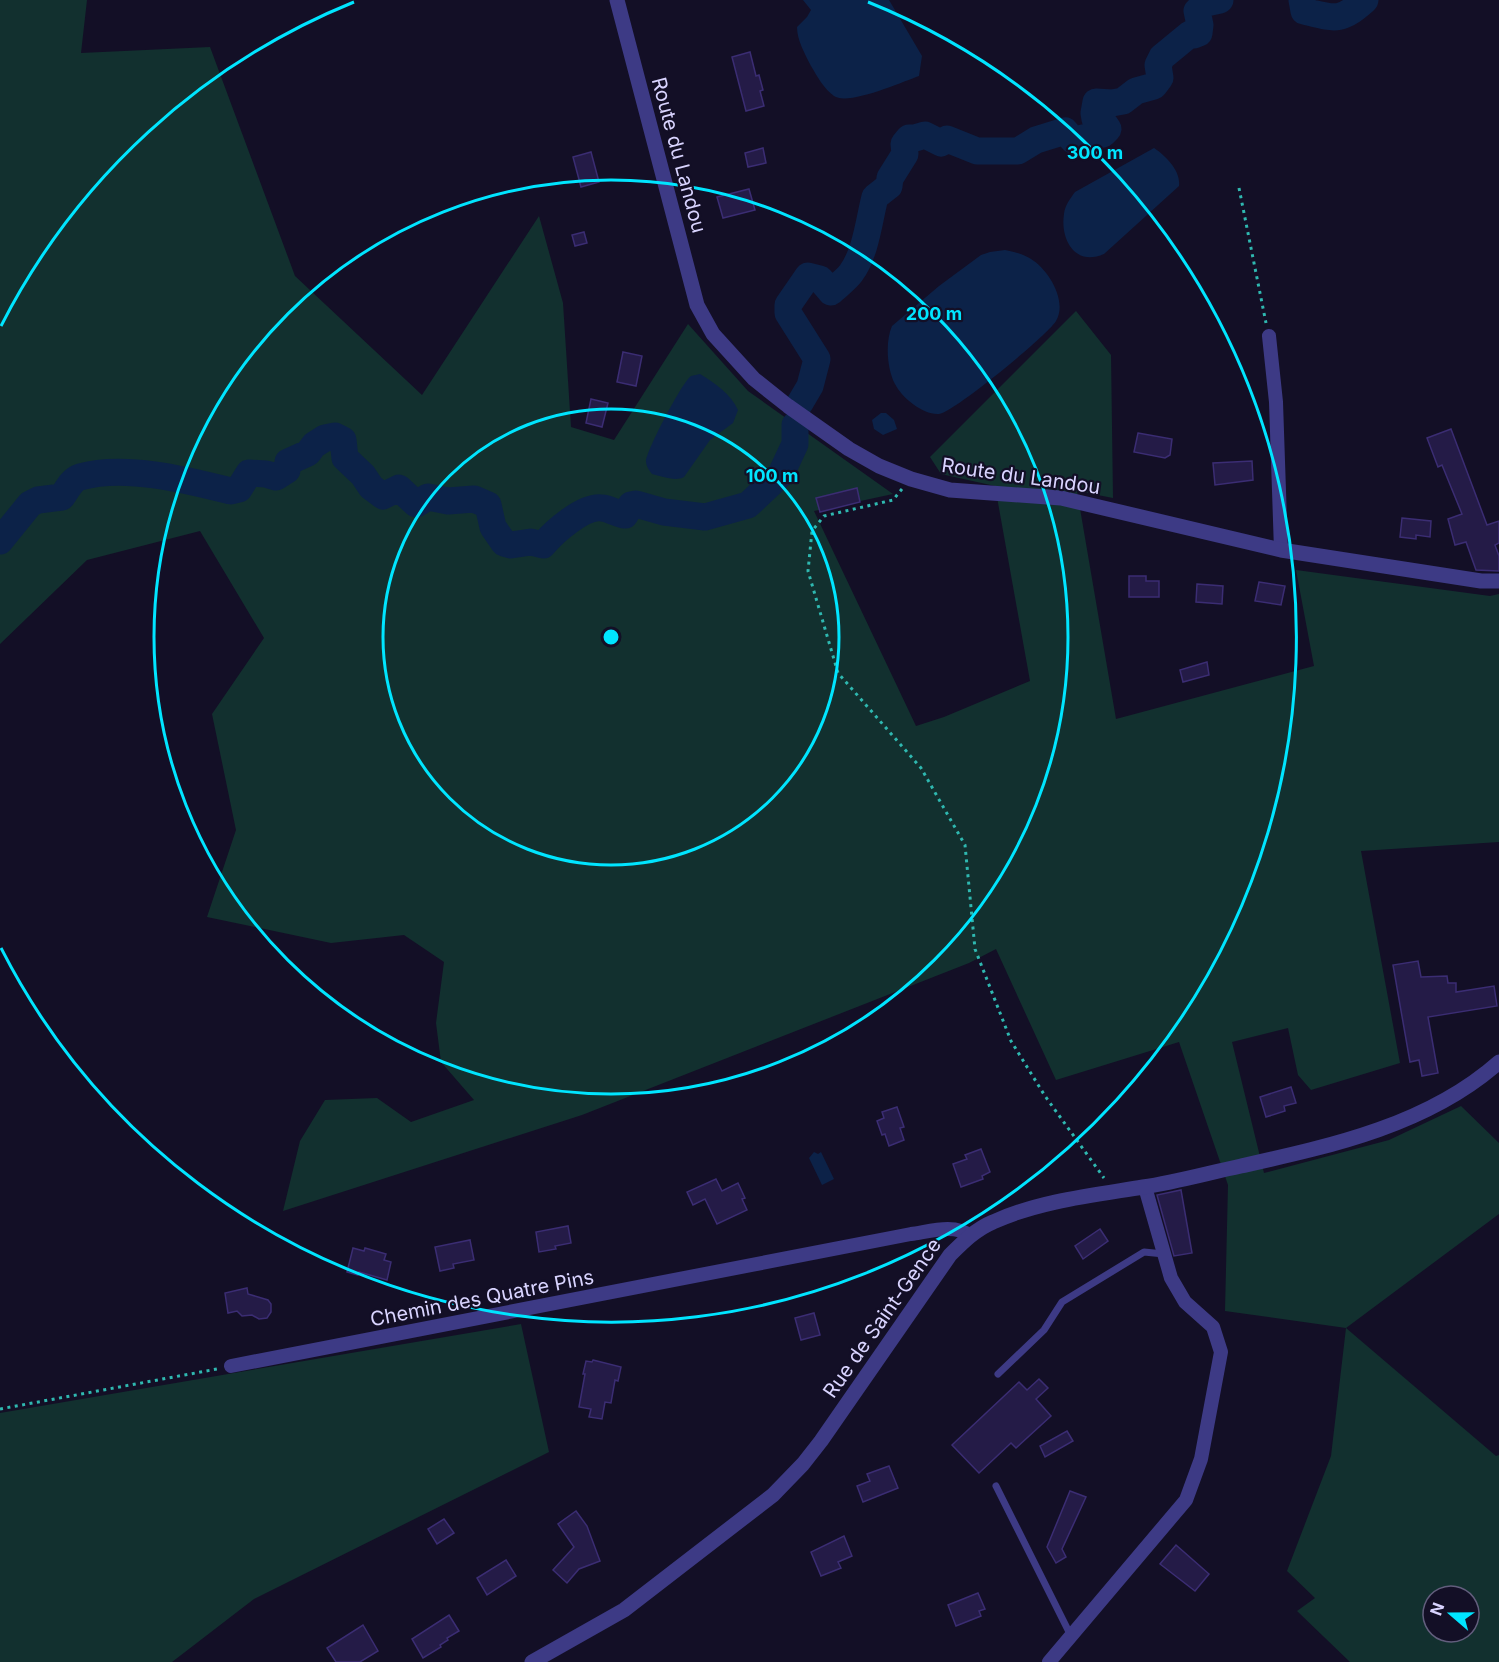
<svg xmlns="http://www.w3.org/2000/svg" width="1499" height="1662" font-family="Inter,sans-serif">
  <rect width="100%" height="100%" fill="#130f26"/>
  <!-- green -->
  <g fill="#12302f" fill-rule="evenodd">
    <path d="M0,0h87l-6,53 129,-6 85,229 127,119 117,-179 24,87 8,124 43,13 74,-116 60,67 145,103 -79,17 102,215 28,-9 86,-36 -35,-195 -54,-12 -11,-17 146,-146 35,44 2,143 -36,-7 39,228 198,-53 -18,-96 194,26 9,-2v248l-138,9 39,212 -89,27 -13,-15 -10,-47 -56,14 32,131 125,-33 72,-34 38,37v71l-153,114 150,128 3,-1v207h-149l-53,-51 18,-13 -28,-27 44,-115 15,-128 -121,-17 3,-126 -49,-143 -123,38 -60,-131 -27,14 -387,152 -299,96 17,-70 25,-41 52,-2 34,24 63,-22 -33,-38 -5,-39 8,-61 -40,-27 -73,8 -124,-26 29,-87 -24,-116 52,-76 -64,-107 -113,29 -87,84zM1433,1596h36v36h-36z"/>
    <path d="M521,1324l28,128 -295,147 -82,63h-172v-249z"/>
  </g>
  <!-- water -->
  <g fill="#0c2248">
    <path d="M803,0h86l33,56 -3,20c-17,6 -71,30 -85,20 -10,-7 -17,-20 -23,-30 -6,-12 -14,-26 -14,-39l10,-10 4,-7z"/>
    <path d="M1154,148c12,8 27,23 25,38l-75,68c-29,13 -44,-15 -40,-40 1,-9 6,-15 11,-22z"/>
    <path d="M1005,250c10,2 18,4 26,9 17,10 37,42 25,62 -8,14 -103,92 -117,93 -16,1 -37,-16 -44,-30 -8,-15 -10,-42 -3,-58l47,-40 42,-31 9,-3z"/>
    <path d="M700,374c15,9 31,20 38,36l-5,13 -23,17 -26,37c-9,5 -22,-1 -32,-3 -3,-4 -6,-8 -6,-13 1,-11 36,-79 45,-85 3,-1 6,-1 9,-2z"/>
    <path d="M881,413h5l8,7 3,9 -14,6 -9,-6 -2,-9z"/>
    <path d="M814,1152l4,2 3,-2 13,27 -12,6 -13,-27z"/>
  </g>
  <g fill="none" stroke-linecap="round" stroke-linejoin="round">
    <!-- river -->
    <g stroke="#0c2248" stroke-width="27">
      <path d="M1302,0l2,11c32,8 36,11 61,-11"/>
      <path d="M800,403l10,-17 7,-27 -29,-46v-8l20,-29 12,3 11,13c6,-6 15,-12 20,-19 15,-20 18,-53 24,-76l14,-11 1,-8 15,-24 -1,-10 5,-6h6l10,-3 16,8 6,-4 30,12h41l18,-11 29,-9 8,9 30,-6 5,-5 -4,-6 -9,-4 -1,-6 2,-11 16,1 11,-2 13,-10 18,-5 6,-8 -2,-13 4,-8 28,-23 4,1 5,-2 1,-8 -3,-14 9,-8 14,-3"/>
      <path d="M0,541l30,-37 8,-4 24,-3c5,-7 9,-17 18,-20 45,-13 107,3 151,14l8,-2 10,-16 17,1 10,3 11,-7 1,-8 20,-9 6,-8 11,-7 10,-2 8,4 2,18 18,17 8,12 12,9 16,-8 17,16 12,-7 20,4 26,-2 14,6 5,22 11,16 7,2 20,-3 12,3c11,-13 41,-40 59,-37 9,1 15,6 23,7l6,-10 5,-1 28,8 41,5 43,-12 33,-31 14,-30v-19"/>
    </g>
  </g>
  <!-- building -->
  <g fill="#241b47" stroke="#3b2d73" stroke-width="1.5">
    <path d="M750,52l6,24 3,-1 4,15 -3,1 4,15 -18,5 -14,-54z"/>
    <path d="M763,148l3,15 -18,4 -3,-14z"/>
    <path d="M591,152l8,30 -18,5 -8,-30z"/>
    <path d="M749,189l6,21 -32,8 -6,-21z"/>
    <path d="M584,232l3,11 -12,3 -3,-11z"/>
    <path d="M623,352l19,4 -6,30 -19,-4z"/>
    <path d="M591,399l17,4 -6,24 -16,-4z"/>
    <path d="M1451,429l36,96 12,-4v22l-4,2 4,11v15l-23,-1 -10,-28 -11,3 -7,-26 14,-5 -20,-49 -4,2 -11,-29z"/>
    <path d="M1138,433l34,6 -2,16 -5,3 -31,-6z"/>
    <path d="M1252,461l1,19 -38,5 -2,-22z"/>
    <path d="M857,488l3,14 -40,10 -4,-14z"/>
    <path d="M1402,518l29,3 -1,16 -14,-2v4l-16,-2z"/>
    <path d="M1129,576h17v5h13v16h-30z"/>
    <path d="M1259,582l26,4 -4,19 -26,-4z"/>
    <path d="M1197,584l26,2 -1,18 -26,-2z"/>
    <path d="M1207,662l2,13 -26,7 -3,-12z"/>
    <path d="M1418,961l3,16 26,-1 1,7h8v9l38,-6 3,20 -69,11 10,56 -16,3 -3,-16 -9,2 -17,-97z"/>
    <path d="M1291,1087l5,16 -12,3 1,5 -19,6 -6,-20z"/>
    <path d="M897,1107l7,20 -4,1 4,12 -15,6 -4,-12 -3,1 -5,-14 7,-3 -2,-6z"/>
    <path d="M981,1149l9,23 -8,4 1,3 -22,8 -8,-23 14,-5 -2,-4z"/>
    <path d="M716,1179l6,12 16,-8 7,15 -3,1 5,11 -30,14 -12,-25 -12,6 -6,-13z"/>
    <path d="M1181,1190l11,63 -18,3 -17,-61z"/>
    <path d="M568,1226l3,17 -16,3 1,3 -17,3 -3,-20z"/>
    <path d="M1100,1229l8,12 -25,18 -8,-13z"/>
    <path d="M470,1240l4,20 -21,4 1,4 -14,3 -5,-24z"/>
    <path d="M353,1248l11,3 1,-3 21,6 -2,6 7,2 -4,18 -28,-8 -1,3 -11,-3z"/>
    <path d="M247,1288l1,6 20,6 3,4v8l-4,6 -8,1 -7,-4 -10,1 -5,-5 -9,2 -3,-20z"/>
    <path d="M814,1313l6,22 -19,5 -6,-22z"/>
    <path d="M593,1360l28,7 -3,14 -3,-1 -4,23 -6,-1 -3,17 -13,-2 2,-8 -12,-2 6,-33h-2l3,-13 6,1z"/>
    <path d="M1039,1379l9,9 -12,11 15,17 -35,32 -5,-5 -32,30 -27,-28 67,-63 8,8z"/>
    <path d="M1067,1431l6,10 -28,16 -5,-11z"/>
    <path d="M889,1466l9,22 -35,14 -6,-16 13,-5 -3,-7z"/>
    <path d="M1070,1491l16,6 -24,52 4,8 -10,6 -9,-16z"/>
    <path d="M576,1511l11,15 13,35 -21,8 -12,14 -14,-13 21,-23 -16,-23z"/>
    <path d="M444,1519l10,14 -17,11 -9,-15z"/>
    <path d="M844,1536l8,20 -14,6 3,6 -20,8 -10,-24z"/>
    <path d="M1176,1545l33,29 -14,17 -35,-27z"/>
    <path d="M506,1560l10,16 -29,19 -10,-17z"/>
    <path d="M978,1593l7,16 -6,2 2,5 -25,10 -8,-21z"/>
    <path d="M449,1615l10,16 -12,7 1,2 -8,5 1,2 -18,11 -11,-19z"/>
    <path d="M363,1625l15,26 -18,11h-24l-9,-14z"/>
  </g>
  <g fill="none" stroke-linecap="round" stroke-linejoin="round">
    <!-- path -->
    <g stroke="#2fb8b0" stroke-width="3" stroke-dasharray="3 4.5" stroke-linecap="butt">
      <path d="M1239,188l27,135"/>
      <path d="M902,489l-9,11 -69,16 -12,15 -4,40 30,102 83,95 44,77 10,104 36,92 34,55 59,82"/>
      <path d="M0,1409l217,-40"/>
    </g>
    <!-- service -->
    <g stroke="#3d3a85" stroke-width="7">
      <path d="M998,1374l46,-44 18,-28 82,-50 20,2"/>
      <path d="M996,1486l75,150"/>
    </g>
    <!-- minor -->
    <g stroke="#3d3a85" stroke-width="14">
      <path d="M1269,336l7,66 5,148"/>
      <path d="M231,1366l680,-132c17,-2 44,-11 59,2"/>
      <path d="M1049,1662l137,-162 15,-41 20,-107 -8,-25 -28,-25 -14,-24 -26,-91"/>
    </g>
    <!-- tertiary -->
    <g stroke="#3d3a85" stroke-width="15">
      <path d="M617,0l80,305 16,29 41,45 34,27 61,43 30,17 32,13 39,11 111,8 220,52 200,31h18"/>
      <path d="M532,1662l92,-52 149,-115 30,-31 18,-23 129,-186c13,-13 26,-26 43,-33 46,-21 101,-27 150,-35 33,-5 65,-14 98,-21 90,-20 187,-41 258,-104"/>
    </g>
  </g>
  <!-- distance rings -->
  <g fill="none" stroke="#00e5ff" stroke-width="3">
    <circle cx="611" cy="637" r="228"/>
    <circle cx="611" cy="637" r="457"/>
    <path d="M1 326A685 685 0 0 1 354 2M868 2A685 685 0 1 1 1 948"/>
  </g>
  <g text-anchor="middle" stroke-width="4.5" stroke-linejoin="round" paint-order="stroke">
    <!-- street labels -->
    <g font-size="20" fill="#d9d4ff" stroke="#130f26">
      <text transform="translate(679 155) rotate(75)" y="7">Route du Landou</text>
      <text transform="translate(1021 476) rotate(8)" y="7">Route du Landou</text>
      <text transform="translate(482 1298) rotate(-11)" y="7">Chemin des Quatre Pins</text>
      <text transform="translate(882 1318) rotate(-55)" y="7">Rue de Saint-Gence</text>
    </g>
  </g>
  <circle cx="611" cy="637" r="9" fill="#00e5ff" stroke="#130f26" stroke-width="3"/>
  <g font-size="18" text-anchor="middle" font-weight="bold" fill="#00e5ff" stroke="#130f26" stroke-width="4.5" stroke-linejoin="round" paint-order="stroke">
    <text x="1095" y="159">300 m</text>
    <text x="934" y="320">200 m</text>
    <text x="772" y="482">100 m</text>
  </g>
  <!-- north arrow -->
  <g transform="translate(1451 1614) rotate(290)"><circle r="28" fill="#130f26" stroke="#625e7d" stroke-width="1.5"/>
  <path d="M0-4.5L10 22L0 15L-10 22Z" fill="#00e5ff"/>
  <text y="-9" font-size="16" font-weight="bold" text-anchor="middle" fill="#d9d4ff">N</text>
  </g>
</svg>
